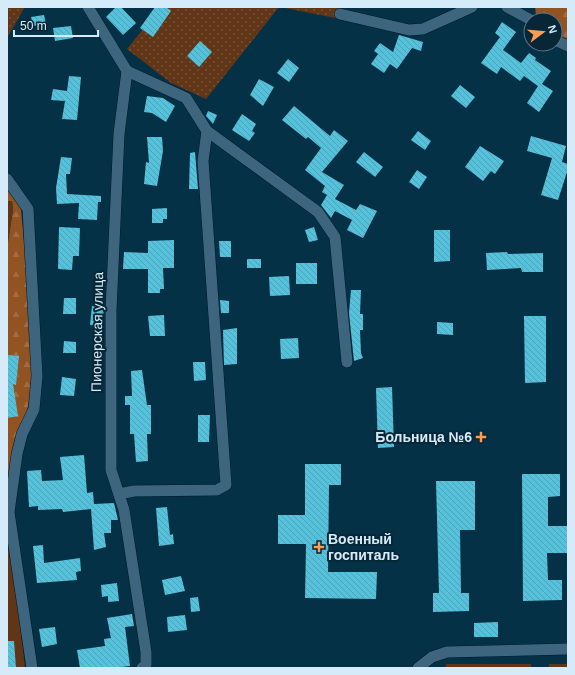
<svg xmlns="http://www.w3.org/2000/svg" width="575" height="675" font-family="Arial,sans-serif">
  <defs>
    <pattern id="forest-firs" width="22" height="20" patternUnits="userSpaceOnUse"><rect width="22" height="20" fill="#915322"/><path d="M5 1l3.5 6h-7zM16 11l3.5 6h-7z" fill="#a06c43"/></pattern>
    <pattern id="park-crowns" width="20" height="18" patternUnits="userSpaceOnUse"><rect width="20" height="18" fill="#603616"/><path d="M2 6a3 3 0 1 1 6 0M12 15a3 3 0 1 1 6 0" fill="none" stroke="#765339"/></pattern>
    <pattern id="garden-dots" width="8" height="8" patternUnits="userSpaceOnUse"><rect width="8" height="8" fill="#603616"/><path d="M2 2h.1M6 6h.1" fill="none" stroke="#765339" stroke-width="1.8" stroke-linecap="round"/></pattern>
    <pattern id="building-back-hatch" width="6" height="6" patternUnits="userSpaceOnUse"><rect width="6" height="6" fill="#56c1da"/><path d="M-1 5l2 2M0 0l6 6M5-1l2 2" fill="none" stroke="#50a2b6"/></pattern>
  </defs>
  <rect width="100%" height="100%" fill="#053147"/>
  <!-- forest -->
  <g fill="url(#forest-firs)">
    <path d="M535,7h33v36l-13,-10v-13h-16l-3,-5z"/>
    <path d="M7,186l12,12 2,12 8,84 4,84 -7,39 -19,80v-249l6,-38 -1,-9h-5z"/>
  </g>
  <!-- park -->
  <g fill="url(#park-crowns)">
    <rect x="446" y="664" width="85" height="4"/>
    <rect x="549" y="664" width="19" height="4"/>
  </g>
  <!-- garden -->
  <g fill="url(#garden-dots)">
    <path d="M7,7h18l-18,31z"/>
    <path d="M161,7h118l-73,92 -35,-16 -44,-34z"/>
    <path d="M280,7h60v12z"/>
  </g>
  <!-- pitch -->
  <g fill="#603616">
    <path d="M7,201h5l1,9 -6,38z"/>
    <path d="M7,540l8,42 10,86h-18z"/>
  </g>
  <!-- building -->
  <g fill="url(#building-back-hatch)">
    <path d="M116,7h5l15,16 -13,12 -17,-18z"/>
    <path d="M155,7h11l5,4 -18,26 -13,-9z"/>
    <path d="M44,15l2,9 -13,2 -2,-9z"/>
    <path d="M502,22l14,10 -13,18 18,13 8,-10 7,5 -1,2 16,11 -9,13 11,7 -14,21 -12,-9 11,-17 -14,-10 -4,5 -19,-14 -4,7 -16,-11 19,-26 -5,-4z"/>
    <path d="M71,26l2,12 -18,3 -2,-13z"/>
    <path d="M399,35l24,7 -2,9 -9,-3 -15,21 -7,-5 -6,9 -13,-9 7,-10 -4,-3 6,-8 13,9z"/>
    <path d="M200,41l12,11 -13,15 -12,-11z"/>
    <path d="M288,59l11,9 -10,14 -12,-9z"/>
    <path d="M69,76l12,1 -4,43 -15,-1 3,-18 -14,-1 2,-11 14,2z"/>
    <path d="M259,79l15,8 -11,19 -13,-11z"/>
    <path d="M460,85l15,12 -9,11 -15,-12z"/>
    <path d="M147,96l16,2 12,8 -9,16 -14,-9 -8,-1z"/>
    <path d="M294,106l36,30 4,-6 14,11 -26,31 22,13 -9,14 21,11 4,-6 17,7 -14,27 -16,-8 5,-10 -17,-9 -4,7 -10,-13 6,-10 -5,-3 3,-6 -20,-16 16,-22 -13,-11 -2,2 -24,-19z"/>
    <path d="M208,111l9,4 -4,9 -7,-8z"/>
    <path d="M242,114l14,10 -4,7 3,2 -6,8 -17,-11z"/>
    <path d="M418,131l13,10 -6,9 -14,-10z"/>
    <path d="M531,136l35,10 -4,16 6,2v5l-10,31 -17,-5 11,-37 -25,-7z"/>
    <path d="M147,137h15l1,14 -6,35 -13,-2 2,-22 3,1z"/>
    <path d="M480,146l24,15 -9,13 -4,-3 -8,10 -18,-14z"/>
    <path d="M195,152l3,37h-9l1,-36z"/>
    <path d="M364,152l19,15 -8,10 -19,-15z"/>
    <path d="M61,157l11,1 -2,16h-4l1,20 34,2v6h-3l-1,18 -19,-1 1,-16 -22,1 -1,-16z"/>
    <path d="M417,170l10,7 -8,12 -10,-7z"/>
    <path d="M167,208v11h-4v4h-11v-14z"/>
    <path d="M59,227l21,1 -1,28h-6l-1,14 -14,-1z"/>
    <path d="M314,227l4,13 -9,2 -4,-12z"/>
    <path d="M434,230h16v31l-16,1z"/>
    <path d="M174,240v28h-11l1,21h-4v4h-12v-24h-25l1,-17 24,1v-12z"/>
    <path d="M219,241h12v16h-11z"/>
    <path d="M507,252l1,2 35,-1v19h-21l-1,-4 -34,2 -1,-17z"/>
    <rect x="247" y="259" width="14" height="9"/>
    <rect x="296" y="263" width="21" height="21"/>
    <path d="M289,276l1,19 -20,1 -1,-19z"/>
    <path d="M351,290h10l-1,24h3v16h-3l1,23 2,5 -9,3 -5,-48z"/>
    <path d="M64,298h12v16h-13z"/>
    <path d="M220,300l9,1v12h-8z"/>
    <path d="M92,306l12,2 -2,18 -12,-1z"/>
    <path d="M164,315l1,21h-15l-2,-20z"/>
    <path d="M524,316h22v66l-21,1z"/>
    <path d="M437,322l16,1v12l-16,-1z"/>
    <path d="M237,328v36l-13,1 -1,-35z"/>
    <path d="M298,338l1,20 -18,1 -1,-20z"/>
    <path d="M64,341l12,1v11h-13z"/>
    <path d="M7,355l12,1 -3,29 -3,-1 5,32 -11,2z"/>
    <path d="M193,362h12l1,18 -12,1z"/>
    <path d="M142,370l5,35h4v29h-4l1,27 -12,1 -2,-28h-4v-29h-5v-9h7l-1,-25z"/>
    <path d="M62,377l14,2 -2,17 -14,-1z"/>
    <path d="M392,387l2,60 -16,1 -2,-60z"/>
    <path d="M198,415h12l-1,27h-11z"/>
    <path d="M84,455l3,38 6,-1 1,12 20,-1 4,17h-7v13h-7l2,14 -12,3 -3,-41 -28,3 -1,-3 -24,1v-4l-9,1 -2,-36 14,-1 1,11 21,-1 -3,-23z"/>
    <path d="M305,464h36v21h-12l-1,87h49l-1,27 -71,-1 1,-54h-28v-29h27z"/>
    <path d="M522,474h38v22l-12,1v29h20v27h-21l1,27h14v20l-39,1z"/>
    <path d="M436,481h39v49h-15l1,63h8v18l-36,1v-19h6z"/>
    <path d="M167,507l3,28 3,-1 1,10 -15,2 -3,-38z"/>
    <path d="M43,545l1,18 36,-5 1,13 -5,1 1,8 -40,3 -4,-37z"/>
    <path d="M181,576l4,15 -20,4 -3,-15z"/>
    <path d="M117,583l2,18 -11,1v-6l-6,1 -1,-12z"/>
    <path d="M198,597l2,14 -9,1 -1,-14z"/>
    <path d="M132,614l2,12 -9,1 5,39 -18,2h-32l-3,-18 28,-4 -1,-7 7,-1 -4,-20z"/>
    <path d="M185,615l2,15 -19,2 -1,-15z"/>
    <path d="M498,622v15h-24v-14z"/>
    <path d="M55,627l2,17 -15,3 -3,-18z"/>
    <path d="M7,641h7l2,27h-9z"/>
  </g>
  <g fill="none" stroke-linecap="round" stroke-linejoin="round">
    <defs>
      <g id="minor">
        <path d="M88,7l39,64 -8,63 -8,176v160l13,40 22,142v13l-4,3"/>
        <path d="M507,7l24,13"/>
        <path d="M340,14l69,16 14,-1 49,-22"/>
        <path d="M555,40l13,6"/>
        <path d="M127,71l59,27 21,33 111,81 17,25 12,125"/>
        <path d="M7,179l21,30 9,167 -3,33 -12,25 -5,20 -8,58 23,156"/>
        <path d="M119,494l15,-3 83,-1 9,-5 -23,-324 4,-30"/>
        <path d="M418,668l14,-11 15,-5 121,-3"/>
      </g>
    </defs>
    <!-- minor casing -->
    <use href="#minor" stroke="#001828" stroke-width="12"/>
    <!-- minor -->
    <use href="#minor" stroke="#3d667e" stroke-width="11"/>
  </g>
  <!-- markers -->
  <g fill="#fd9d54" stroke="#072737" stroke-width="1.5">
    <path d="M479 431h4v4h4v4h-4v4h-4v-4h-4v-4h4z"/>
    <path d="M317 541h4v4h4v4h-4v4h-4v-4h-4v-4h4z"/>
  </g>
  <g text-anchor="middle" stroke-width="4" stroke-linejoin="round" paint-order="stroke">
    <!-- street labels -->
    <g font-size="14" fill="#d6ebf9" stroke="#072737">
      <text transform="translate(97 332) rotate(-89)" y="5">Пионерская улица</text>
    </g>
    <!-- poi labels -->
    <g font-size="14" font-weight="bold" fill="#d6ebf9" stroke="#072737" text-anchor="end">
      <text x="472" y="442">Больница №6</text>
      <text x="328" y="544" text-anchor="start">Военный<tspan x="328" dy="16">госпиталь</tspan></text>
    </g>
  </g>
  <!-- border -->
  <rect width="575" height="675" fill="none" stroke="#d6ebf9" stroke-width="16"/>
  <!-- north arrow -->
  <g transform="translate(543 32) rotate(74)"><circle r="19" fill="#072737" stroke="#5a7585"/>
  <path d="M0-3L7 15L0 10L-7 15Z" fill="#fd9d54"/>
  <text y="-6" font-size="11" font-weight="bold" text-anchor="middle" fill="#d6ebf9">N</text>
  </g>
  <!-- scale -->
  <path d="M14 30v6h84v-6" fill="none" stroke="#d6ebf9" stroke-width="2"/>
  <text x="20" y="30" font-size="12" fill="#d6ebf9" stroke="#072737" stroke-width="3" paint-order="stroke">50 m</text>
</svg>
